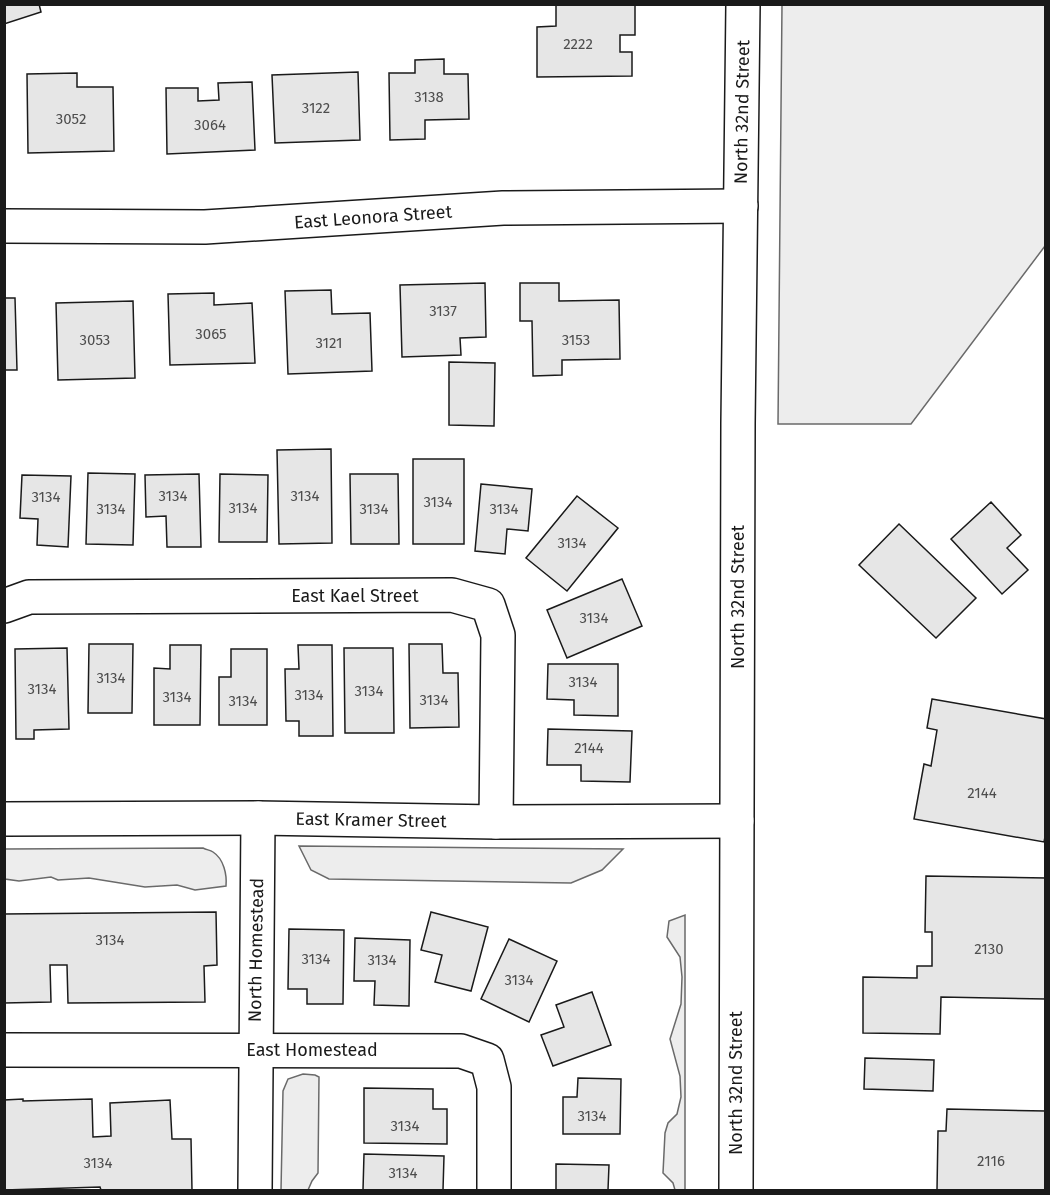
<svg xmlns="http://www.w3.org/2000/svg" width="1050" height="1195" font-family="'Fira Sans',sans-serif">
  <rect width="100%" height="100%" fill="#fff"/>
  <!-- green -->
  <g fill="#ededed" stroke="#6a6a6a" stroke-width="1.5">
    <path d="M782,5h263v241l-134,178h-133z"/>
    <path d="M299,846l324,3 -21,21 -31,13 -242,-4 -18,-9z"/>
    <path d="M203,848c4,2 7,2 10,4 11,7 14,23 13,34l-31,4 -18,-5 -32,2 -56,-9 -31,2 -7,-3 -32,4 -14,-2v-30z"/>
    <path d="M685,915v275h-10l-2,-7 -10,-10 2,-40 3,-10 9,-9 4,-17 -1,-21 -10,-37 11,-35 1,-27 -2,-20 -13,-20 2,-16z"/>
    <path d="M303,1074l12,1 4,2 -1,96 -6,8 -4,9h-27l2,-99 5,-12z"/>
  </g>
  <!-- building -->
  <g fill="#e6e6e6" stroke="#1a1a1a" stroke-width="1.5">
    <path d="M4,4h35l2,8 -37,12z"/>
    <path d="M556,4h79v31h-15v17h12v24l-95,1v-50l19,-1z"/>
    <path d="M444,59v15h24l1,45 -44,1v19l-35,1 -1,-67h26v-13z"/>
    <path d="M358,72l2,68 -85,3 -3,-68z"/>
    <path d="M77,73v14h36l1,64 -86,2 -1,-79z"/>
    <path d="M252,82l3,68 -88,4 -1,-66h32v13l21,-1 -1,-17z"/>
    <path d="M485,283l1,54 -26,1 1,17 -59,2 -2,-72z"/>
    <path d="M520,283h39v18l60,-1 1,59 -58,1v15l-29,1 -1,-55h-12z"/>
    <path d="M331,290l1,24 38,-1 2,58 -84,3 -3,-83z"/>
    <path d="M214,293v12l38,-2 3,60 -85,2 -2,-71z"/>
    <path d="M4,298h11l2,72h-13z"/>
    <path d="M133,301l2,77 -77,2 -2,-77z"/>
    <path d="M449,362l46,1 -1,63 -45,-1z"/>
    <path d="M331,449l1,94 -53,1 -2,-94z"/>
    <rect x="413" y="459" width="51" height="85"/>
    <path d="M88,473l47,1 -2,71 -47,-1z"/>
    <path d="M199,474l2,73h-34l-1,-31 -20,1 -1,-42z"/>
    <path d="M220,474l48,1 -1,67h-48z"/>
    <path d="M350,474h48l1,70h-48z"/>
    <path d="M22,475l49,1 -3,71 -31,-2 1,-26 -18,-1z"/>
    <path d="M481,484l51,5 -4,42 -21,-2 -2,25 -30,-3z"/>
    <path d="M577,496l41,32 -51,63 -41,-33z"/>
    <path d="M991,502l30,33 -14,13 21,22 -26,24 -51,-55z"/>
    <path d="M899,524l77,74 -40,40 -77,-73z"/>
    <path d="M622,579l20,47 -75,32 -20,-48z"/>
    <path d="M89,644h44l-1,69h-44z"/>
    <path d="M409,644h33l1,29h15l1,54 -49,1z"/>
    <path d="M170,645h31l-1,80h-46v-57l16,1z"/>
    <path d="M298,645h34l1,91h-34v-15h-13l-1,-52h14z"/>
    <path d="M67,648l2,81 -35,1v9h-18l-1,-90z"/>
    <path d="M344,648h49l1,85h-49z"/>
    <path d="M231,649h36v76h-48v-48h12z"/>
    <path d="M548,664h70v52l-44,-1v-15l-27,-1z"/>
    <path d="M932,699l114,20v113l-2,10 -130,-23 10,-55 7,2 6,-36 -10,-2z"/>
    <path d="M548,729l84,2 -2,51 -49,-1v-16h-34z"/>
    <path d="M926,876l120,2v121l-105,-2 -1,37 -77,-1v-56l54,1v-12h15v-34h-7z"/>
    <path d="M216,912l1,53 -13,1 1,36 -137,1 -1,-38h-17l1,37 -47,1v-89z"/>
    <path d="M431,912l57,15 -17,64 -36,-9 7,-27 -21,-5z"/>
    <path d="M289,929l55,1 -1,74h-36v-15h-19z"/>
    <path d="M355,938l55,2 -1,66 -35,-1 1,-24h-21z"/>
    <path d="M509,939l48,22 -28,61 -48,-23z"/>
    <path d="M592,992l19,53 -58,21 -12,-31 23,-8 -8,-22z"/>
    <path d="M865,1058l69,2 -1,31 -69,-2z"/>
    <path d="M578,1078l43,1 -1,55h-57v-37h14z"/>
    <path d="M364,1088l69,1v20h14v35l-83,-1z"/>
    <path d="M23,1099v2l69,-2 1,38 18,-1 -1,-33 60,-3 2,39h19l1,51h-91l-1,-3 -96,3v-90z"/>
    <path d="M947,1109l99,2v79h-109l1,-59h8z"/>
    <path d="M364,1154l80,2 -1,34h-80z"/>
    <path d="M556,1164l53,1 -1,25h-52z"/>
  </g>
  <g fill="none" stroke-linecap="round" stroke-linejoin="round">
    <defs>
      <g id="minor">
        <path d="M4,226l201,1 298,-19 238,-2"/>
        <path d="M4,606l25,-9 423,-2 36,10 10,30 -2,187"/>
        <path d="M4,819l254,-1 238,4 241,-1"/>
        <path d="M4,1050l457,1 26,9 7,27v103"/>
        <path d="M255,1190l3,-372"/>
        <path d="M736,1190l2,-766 5,-420"/>
      </g>
    </defs>
    <!-- minor casing -->
    <use href="#minor" stroke="#1a1a1a" stroke-width="36"/>
    <!-- minor -->
    <use href="#minor" stroke="#fff" stroke-width="33"/>
  </g>
  <g text-anchor="middle" stroke-width="4.5" stroke-linejoin="round" paint-order="stroke">
    <!-- number labels -->
    <g font-size="15" fill="#4d4d4d">
      <text x="578" y="49">2222</text>
      <text x="429" y="102">3138</text>
      <text x="316" y="113">3122</text>
      <text x="71" y="124">3052</text>
      <text x="210" y="130">3064</text>
      <text x="443" y="316">3137</text>
      <text x="211" y="339">3065</text>
      <text x="95" y="345">3053</text>
      <text x="576" y="345">3153</text>
      <text x="329" y="348">3121</text>
      <text x="173" y="501">3134</text>
      <text x="305" y="501">3134</text>
      <text x="46" y="502">3134</text>
      <text x="438" y="507">3134</text>
      <text x="243" y="513">3134</text>
      <text x="111" y="514">3134</text>
      <text x="374" y="514">3134</text>
      <text x="504" y="514">3134</text>
      <text x="572" y="548">3134</text>
      <text x="594" y="623">3134</text>
      <text x="111" y="683">3134</text>
      <text x="583" y="687">3134</text>
      <text x="42" y="694">3134</text>
      <text x="369" y="696">3134</text>
      <text x="309" y="700">3134</text>
      <text x="177" y="702">3134</text>
      <text x="434" y="705">3134</text>
      <text x="243" y="706">3134</text>
      <text x="589" y="753">2144</text>
      <text x="982" y="798">2144</text>
      <text x="110" y="945">3134</text>
      <text x="989" y="954">2130</text>
      <text x="316" y="964">3134</text>
      <text x="382" y="965">3134</text>
      <text x="519" y="985">3134</text>
      <text x="592" y="1121">3134</text>
      <text x="405" y="1131">3134</text>
      <text x="991" y="1166">2116</text>
      <text x="98" y="1168">3134</text>
      <text x="403" y="1178">3134</text>
    </g>
    <!-- street labels -->
    <g font-size="18" fill="#1a1a1a" stroke="#fff">
      <text transform="translate(742 112) rotate(-89)" y="6">North 32nd Street</text>
      <text transform="translate(373 217) rotate(-4)" y="6">East Leonora Street</text>
      <text x="355" y="602">East Kael Street</text>
      <text transform="translate(738 597) rotate(-90)" y="6">North 32nd Street</text>
      <text transform="translate(371 820) rotate(1)" y="6">East Kramer Street</text>
      <text transform="translate(256 950) rotate(-89)" y="6">North Homestead</text>
      <text x="312" y="1056">East Homestead</text>
      <text transform="translate(736 1083) rotate(-90)" y="6">North 32nd Street</text>
    </g>
  </g>
  <!-- border -->
  <rect width="1050" height="1195" fill="none" stroke="#1a1a1a" stroke-width="12"/>
</svg>
